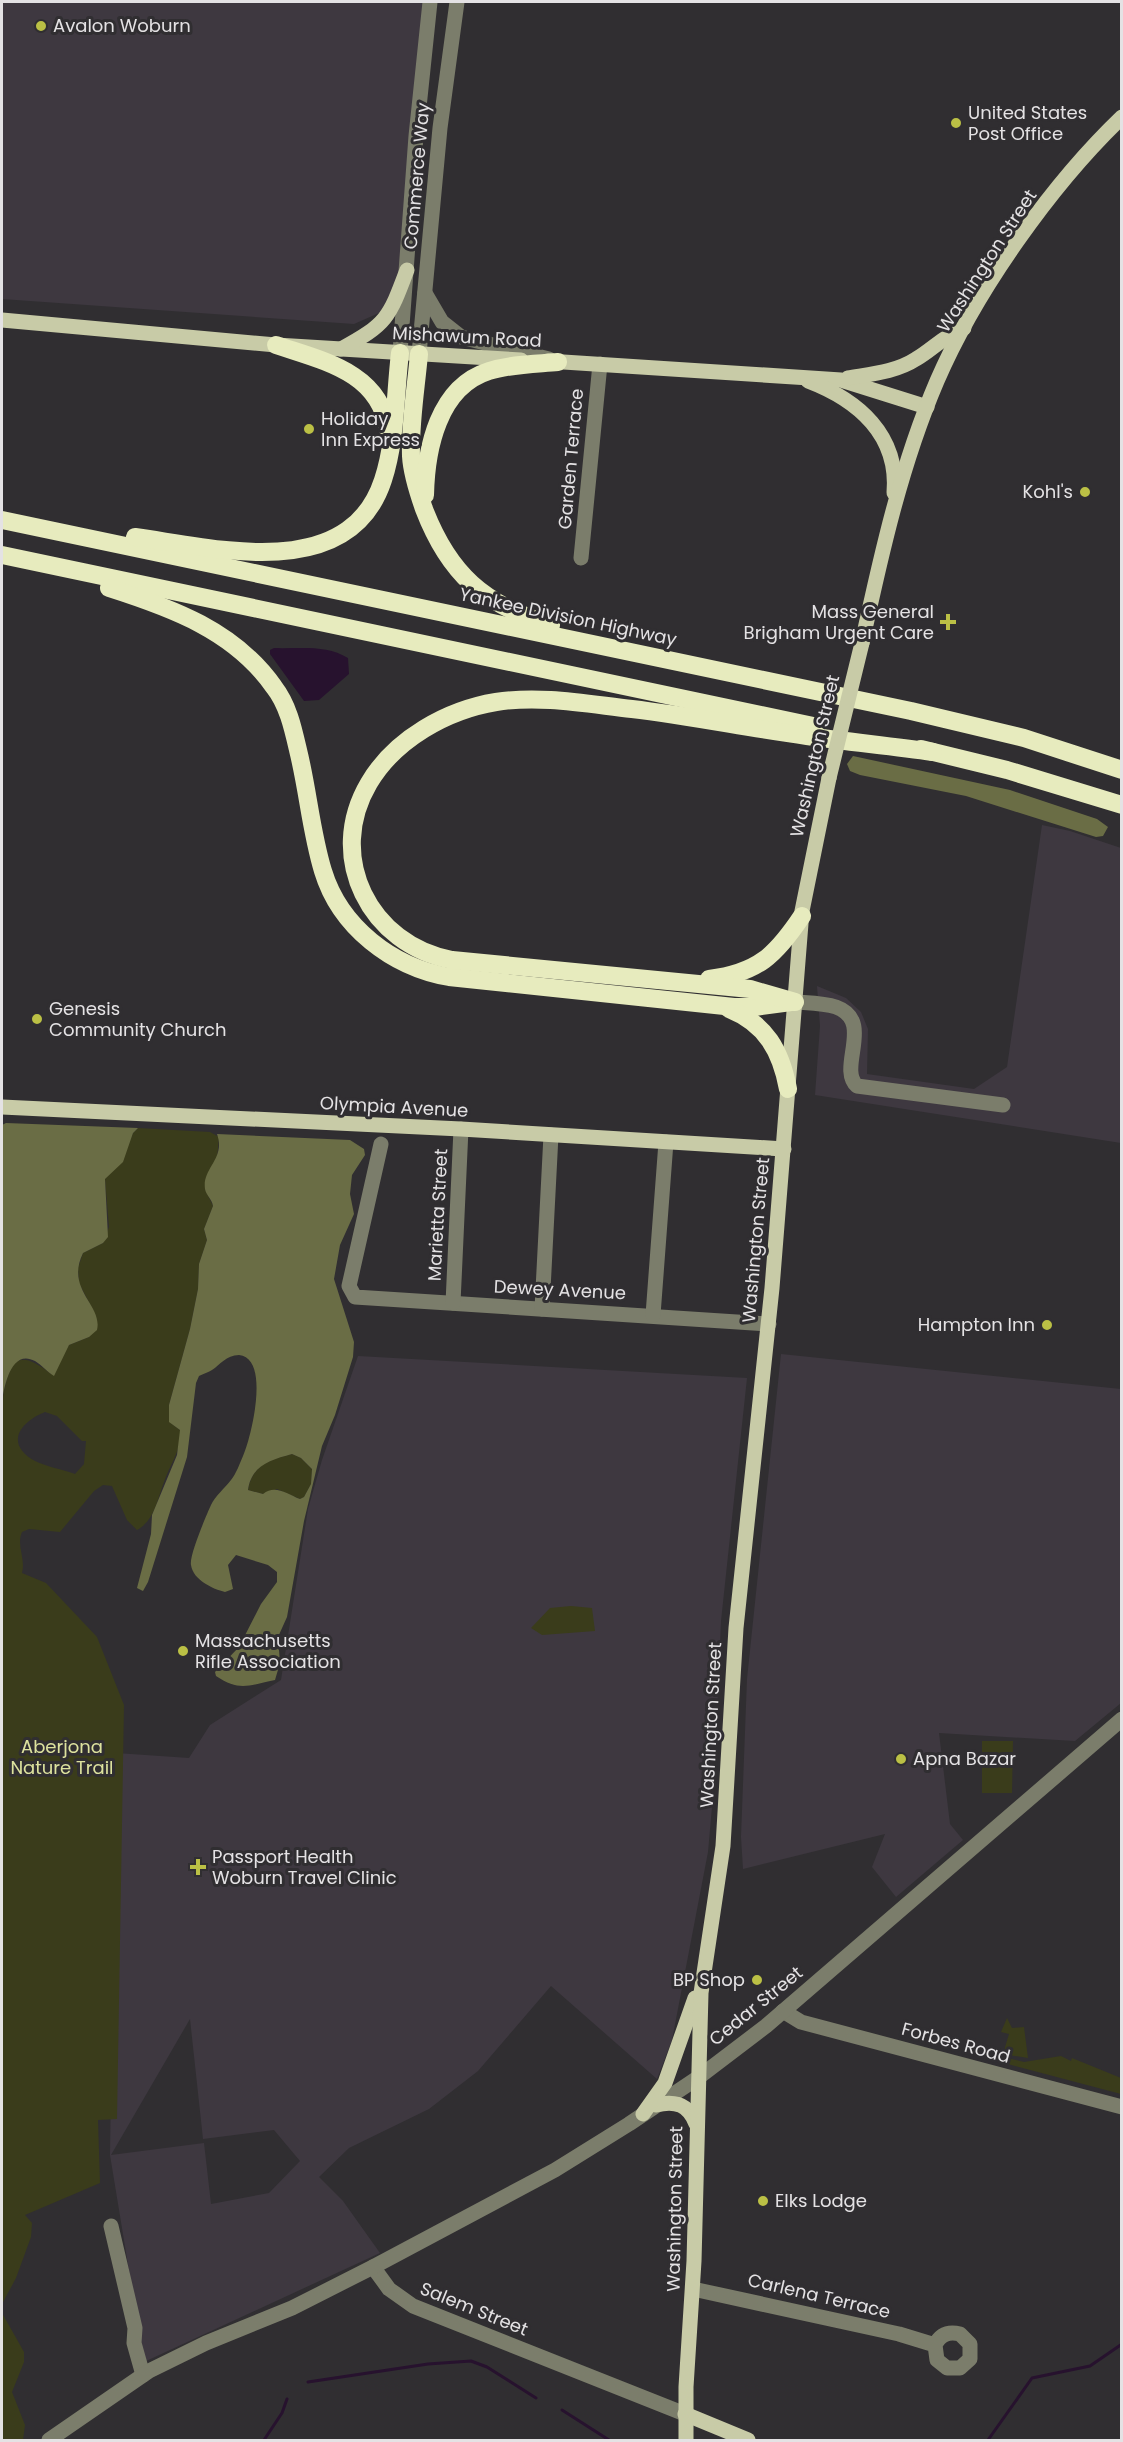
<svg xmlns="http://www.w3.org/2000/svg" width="1123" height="2442" font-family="Poppins,sans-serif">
  <rect width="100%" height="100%" fill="#302e31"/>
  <!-- built -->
  <g fill="#3e3840" fill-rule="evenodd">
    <path d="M2,2h425l-29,279 -10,22 -9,10 -25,11 -352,-25z"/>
    <path d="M1042,825l28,6 51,17v295l-306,-48 5,-69 -3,-40 29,12 15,14 7,17 -1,45 107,15 33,-22z"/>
    <path d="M781,1354l340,35v314l-46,38 -136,-8 11,91 13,16 -67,57 -24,-30 13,-33 -142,35 -2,-32 6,-158z"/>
    <path d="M358,1356l389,22 -26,243 -7,163 -6,68 -36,188 -15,39 -106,-93 -73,85 -49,38 -80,39 -30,29 24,24 37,52 -236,109 -34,-207 6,-402 73,5 21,-33 71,-45 27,-171 14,-49zM190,2019l13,120 71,-9 26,31 -31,32 -58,11 -7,-61 -93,12z"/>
  </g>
  <!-- green -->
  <g fill="#3a3c1b" fill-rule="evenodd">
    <path d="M138,1128l72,4 9,5 -2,22 -7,11 -5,19 8,17 -9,23 3,11 -8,24 -1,25 -8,40 -21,76 3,19 8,6c2,20 -10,34 -16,52 -7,18 -9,38 -27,48l-10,-10 -15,-34 -9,-1 -9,6 -34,41 -31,-3 -7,3c-6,14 4,26 0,41l24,10 51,54 27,68 -7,414 -19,1 2,63 -75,32 7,8 -1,14 -15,41 -14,26v-902c7,-37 12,-58 49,-28l18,-29 20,-8 5,-25 -15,-29 -1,-15 5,-15 20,-10 6,-16 -4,-48 21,-28 7,-18zM45,1412l12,4 25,25h4l-2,23 -9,10c-13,-5 -28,-7 -40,-13 -31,-17 -15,-39 10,-49z"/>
    <path d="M292,1454l9,4 11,11 -1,15 -7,13 -4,2 -23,-10 -14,5 -15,-4c4,-25 21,-30 44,-36z"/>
    <path d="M571,1606l21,2 3,23 -53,4 -11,-7 19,-20z"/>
    <path d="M982,1741h31l-1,52h-30z"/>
    <path d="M1007,2018l5,10 12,-1 4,31 -25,-4 6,-20 -8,-2z"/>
    <path d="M995,2055l29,7 37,-6 10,5 1,-3 49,20v16l-125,-33z"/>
    <path d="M2,2313l22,39v10l-12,30 13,33 -2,15h-21z"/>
  </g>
  <!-- forest -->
  <g fill="#6a6d45" fill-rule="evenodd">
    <path d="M853,756l157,34 87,29 11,8 -5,9 -7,1 -130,-41 -106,-21 -10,-4 -3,-7z"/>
    <path d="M6,1123l132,5 -5,5 -10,29 -18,17 3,58 -5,6 -20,10c-18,37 20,52 14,77l-8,7 -20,8 -15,31c-7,-4 -12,-11 -19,-15 -24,-13 -31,26 -33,41v-277z"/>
    <path d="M217,1134l133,6 14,9 1,6 -13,20 -2,19 4,20 -14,31 -6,34 20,63 -1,15 -18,58 -13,31 -18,75 -17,96 -9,20 2,26 -5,17c-26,5 -35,12 -59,-4l-1,-4 24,-25 22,-43 16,-22v-10l-9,-7 -32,-10 -8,10 5,24 -8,3c-12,-3 -32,-12 -34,-27 -2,-9 15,-49 20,-60 4,-9 14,-17 20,-25 5,-6 9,-17 12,-24 8,-18 28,-98 -4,-101 -13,0 -19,10 -27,15 -3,2 -9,4 -13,6l-3,7 -9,74 -39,125 -5,9 -6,-3 14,-54 1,-19 25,-60 3,-25 -11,-8v-17l21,-76 8,-40 1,-25 8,-24 -3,-11 9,-23c-1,-7 -7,-11 -8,-17 -3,-21 21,-30 12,-55zM292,1454l9,4 11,11 -1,15 -7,13 -4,2c-13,-5 -25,-15 -37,-5l-15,-4c3,-24 22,-30 44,-36z"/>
  </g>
  <!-- water -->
  <path fill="#27122e" d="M274,648c25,1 52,-4 74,10l1,16 -30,26 -15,1 -34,-47v-4z"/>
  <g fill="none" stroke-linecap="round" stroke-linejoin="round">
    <!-- stream -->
    <g stroke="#27122e" stroke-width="3">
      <path d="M308,2382l120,-18 43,-3 16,6 49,31"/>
      <path d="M562,2410l47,30"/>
      <path d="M264,2440l18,-27 5,-14"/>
      <path d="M988,2440l44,-62 58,-12 32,-22"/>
    </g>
    <!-- minor -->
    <g stroke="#7b7d6b" stroke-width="15">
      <path d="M425,293l17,29 19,15 88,22"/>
      <path d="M400,353l16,-217 14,-134"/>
      <path d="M419,354l21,-226 17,-126"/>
      <path d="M581,558l19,-194"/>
      <path d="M795,1002c13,1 29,1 41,5 39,14 1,61 21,79l146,19"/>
      <path d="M381,1144l-32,142 6,11 414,27"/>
      <path d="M453,1303l8,-174"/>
      <path d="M542,1309l9,-174"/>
      <path d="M653,1315l13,-173"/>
      <path d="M783,2011l18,11 321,85"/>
      <path d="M111,2226l24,102 -1,15 9,32"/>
      <path d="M373,2267l16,22 24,17 272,108"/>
      <path d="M693,2289l206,45 36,11c5,-10 13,-14 25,-11l10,10v15l-10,9h-13l-10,-8 -2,-15"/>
      <path d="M49,2440l100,-69 57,-28 86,-35 81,-41 182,-97 74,-46 70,-47 67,-51 356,-307"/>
    </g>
    <!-- major -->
    <g stroke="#c8cba7" stroke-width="15">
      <path d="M2,320l274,25 245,15"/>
      <path d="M341,349c46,-25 48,-31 66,-79"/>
      <path d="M548,361l293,19 86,27"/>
      <path d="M848,378c23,-4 48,-6 68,-19 17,-10 29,-24 48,-31"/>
      <path d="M808,381c50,19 91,54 86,112"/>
      <path d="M862,643c19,-88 39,-178 75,-262 39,-90 114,-196 185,-264"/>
      <path d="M2,1107l459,22 323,20"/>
      <path d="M656,2105c20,-5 33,0 40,19"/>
      <path d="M643,2114l22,-31 30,-85"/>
      <path d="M685,2414l63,26"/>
      <path d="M686,2440v-53l8,-126 7,-268 22,-147 13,-218 36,-340 30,-377 27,-133"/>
    </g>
    <!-- highway -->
    <g stroke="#e7ebbe" stroke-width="18">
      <path d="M276,345c47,16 104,27 112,85"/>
      <path d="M419,354c-3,34 -9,68 -8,102 1,18 7,36 13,53 25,65 60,96 127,116"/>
      <path d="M425,495c1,-46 13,-108 64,-124 22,-7 46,-7 69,-9"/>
      <path d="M2,520l909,191 113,27 98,32"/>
      <path d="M135,537c80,11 214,47 248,-57 13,-39 12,-86 17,-127"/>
      <path d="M2,555l816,172"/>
      <path d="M109,588c63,20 126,43 165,99 14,18 19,41 24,63 10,40 13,82 25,121 17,56 69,96 126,106l285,30h21l36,-5"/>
      <path d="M921,749l86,21 115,35"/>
      <path d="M709,979c49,-6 67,-24 93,-63"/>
      <path d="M795,1002l-45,-13 -298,-29c-82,-15 -127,-103 -83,-177 26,-44 78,-73 127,-81 45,-7 91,2 136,7 59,7 116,19 175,27 42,6 84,10 126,16"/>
      <path d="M729,1009c37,15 52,42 59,80"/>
    </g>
    <!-- major-bridge -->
    <path stroke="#c8cba7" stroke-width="15" d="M829,778l33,-135"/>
  </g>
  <!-- markers -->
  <g fill="#bbc045" stroke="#302e31" stroke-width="2">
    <circle cx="41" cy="26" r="6"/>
    <circle cx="956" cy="123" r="6"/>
    <circle cx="309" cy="429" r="6"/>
    <circle cx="1085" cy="492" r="6"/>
    <path d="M945 613h6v6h6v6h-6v6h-6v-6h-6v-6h6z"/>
    <circle cx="37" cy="1019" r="6"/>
    <circle cx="1047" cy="1325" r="6"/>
    <circle cx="183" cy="1651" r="6"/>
    <circle cx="901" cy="1759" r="6"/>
    <path d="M195 1858h6v6h6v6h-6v6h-6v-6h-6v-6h6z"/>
    <circle cx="757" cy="1980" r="6"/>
    <circle cx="763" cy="2201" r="6"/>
  </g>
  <g text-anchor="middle" stroke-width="6" stroke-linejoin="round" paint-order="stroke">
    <!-- poi labels -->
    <g font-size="18" fill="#e4e2e4" stroke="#302e31" text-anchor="start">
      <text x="53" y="32">Avalon Woburn</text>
      <text x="968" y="119">United States<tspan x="968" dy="21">Post Office</tspan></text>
      <text x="321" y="425">Holiday<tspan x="321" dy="21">Inn Express</tspan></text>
      <text x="1073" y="498" text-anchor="end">Kohl's</text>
      <text x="934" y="618" text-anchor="end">Mass General<tspan x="934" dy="21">Brigham Urgent Care</tspan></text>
      <text x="49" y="1015">Genesis<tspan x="49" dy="21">Community Church</tspan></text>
      <text x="1035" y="1331" text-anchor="end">Hampton Inn</text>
      <text x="195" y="1647">Massachusetts<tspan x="195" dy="21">Rifle Association</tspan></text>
      <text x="913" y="1765">Apna Bazar</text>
      <text x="212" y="1863">Passport Health<tspan x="212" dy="21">Woburn Travel Clinic</tspan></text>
      <text x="745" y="1986" text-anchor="end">BP Shop</text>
      <text x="775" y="2207">Elks Lodge</text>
    </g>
    <!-- street labels -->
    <g font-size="18" fill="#e4e2e4" stroke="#302e31">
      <text transform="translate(417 176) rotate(-85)" y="6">Commerce Way</text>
      <text transform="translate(987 261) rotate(-57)" y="6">Washington Street</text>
      <text transform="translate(467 337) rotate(3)" y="6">Mishawum Road</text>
      <text transform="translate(571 459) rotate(-85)" y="6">Garden Terrace</text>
      <text transform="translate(568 617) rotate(12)" y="6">Yankee Division Highway</text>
      <text transform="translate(815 756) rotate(-77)" y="6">Washington Street</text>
      <text transform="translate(394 1107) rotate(3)" y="6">Olympia Avenue</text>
      <text transform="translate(438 1215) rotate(-87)" y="6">Marietta Street</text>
      <text transform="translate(756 1240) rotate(-85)" y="6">Washington Street</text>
      <text transform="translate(560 1290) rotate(3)" y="6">Dewey Avenue</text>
      <text transform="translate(711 1725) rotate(-87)" y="6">Washington Street</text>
      <text transform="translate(756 2006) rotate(-39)" y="6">Cedar Street</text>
      <text transform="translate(956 2043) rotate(15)" y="6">Forbes Road</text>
      <text transform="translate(675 2209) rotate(-89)" y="6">Washington Street</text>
      <text transform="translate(819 2296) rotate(13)" y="6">Carlena Terrace</text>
      <text transform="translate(474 2309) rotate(22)" y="6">Salem Street</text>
    </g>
    <!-- park labels -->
    <g font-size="18" fill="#dde29e" stroke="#302e31">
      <text x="62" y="1753">Aberjona<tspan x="62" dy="21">Nature Trail</tspan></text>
    </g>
  </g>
  <!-- border -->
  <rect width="1123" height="2442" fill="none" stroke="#e4e2e4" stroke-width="6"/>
</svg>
